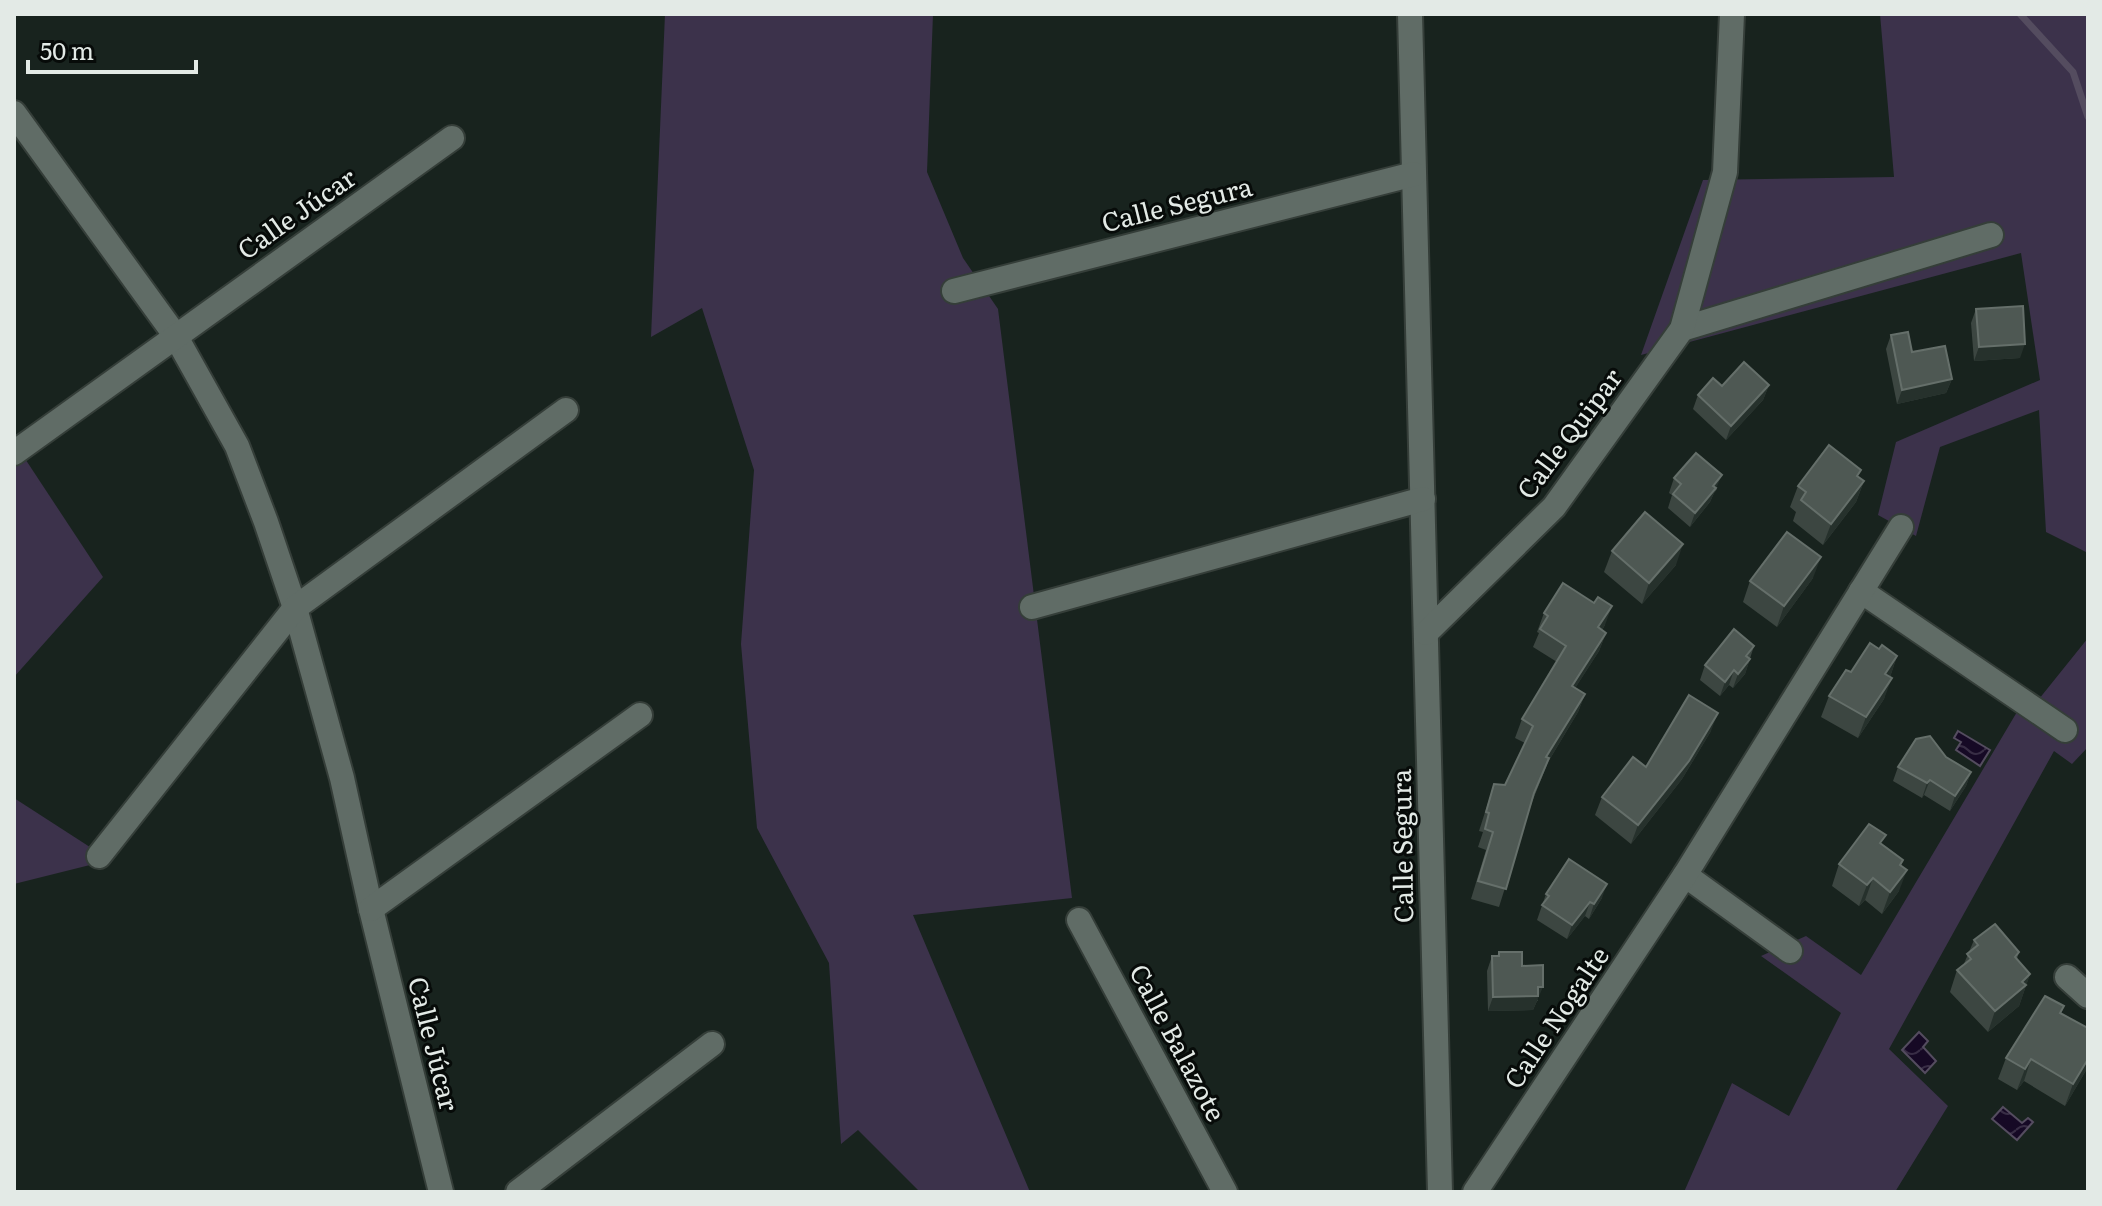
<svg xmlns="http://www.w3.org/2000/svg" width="2102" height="1206" font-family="Literata,serif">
  <defs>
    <pattern id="water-waves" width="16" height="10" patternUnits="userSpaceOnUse" patternTransform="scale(2)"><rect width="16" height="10" fill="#160925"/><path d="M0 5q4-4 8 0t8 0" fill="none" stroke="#382d45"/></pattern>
  </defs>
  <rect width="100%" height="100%" fill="#18231e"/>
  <!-- green -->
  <g fill="#3c324b">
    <path d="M665,14h268l-6,158 36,86 35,51 74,589 -159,17 117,277h-110l-62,-62 -17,14 -12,-181 -72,-135 -16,-184 13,-174 -52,-162 -51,29z"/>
    <path d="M1880,14h208v539l-42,-21 -7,-122 -99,37 -24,89 -38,-21 18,-73 144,-62 -19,-127 -380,102 62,-175 191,-3z"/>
    <path d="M14,442l89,135 -89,100z"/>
    <path d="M2088,638v109l-16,17 -18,-13 -165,298 59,57 -53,86h-211l48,-109 57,33 52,-103 -80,-57 45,-20 55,39 169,-285 9,9z"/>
    <path d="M14,798l96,62 -96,24z"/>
  </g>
  <!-- water -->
  <g fill="url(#water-waves)" stroke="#544c5f" stroke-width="2">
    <path d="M1958,731l32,19 -10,16 -24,-16 5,-8 -7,-4z"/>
    <path d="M1919,1032l9,9 -5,6 13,14 -11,12 -23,-23z"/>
    <path d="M2003,1107l19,16 6,-5 5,4 -16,18 -25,-21z"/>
  </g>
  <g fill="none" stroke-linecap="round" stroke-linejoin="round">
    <!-- stream -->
    <path stroke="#544c5f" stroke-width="7" d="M2020,14l53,58 15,45"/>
    <defs>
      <g id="minor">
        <path d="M1410,14l30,1178"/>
        <path d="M14,113l161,222 62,111 29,76 29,86 47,170 29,131 70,283"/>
        <path d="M954,291l460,-117"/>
        <path d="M1682,329l309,-94"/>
        <path d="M14,453l438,-315"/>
        <path d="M1861,591l204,139"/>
        <path d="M1032,607l391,-108"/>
        <path d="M1426,633l128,-126 128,-178 43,-157 7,-158"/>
        <path d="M99,856l196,-248 271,-198"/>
        <path d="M1685,875l105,76"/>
        <path d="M371,909l269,-194"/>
        <path d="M1079,920l146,272"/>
        <path d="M2067,977l21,19"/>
        <path d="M518,1192l194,-148"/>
        <path d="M1475,1192l210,-317 216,-348"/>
      </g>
    </defs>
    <!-- minor casing -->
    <use href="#minor" stroke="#353e39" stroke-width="28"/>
    <!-- minor -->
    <use href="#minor" stroke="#606c66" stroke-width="24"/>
  </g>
  <!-- wall -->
  <g fill="#3c4641">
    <path d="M1976,309l44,49 -46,3 -3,-38z"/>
    <path d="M1891,335l21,17 40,27 -6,14 -49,11 -11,-55z"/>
    <path d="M1769,385l-6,15 -37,40 -33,-31 5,-14z"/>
    <path d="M1859,477l5,4 -8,21 -33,43 -30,-24 3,-9 -6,-5 8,-21z"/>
    <path d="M1674,478l43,11 -3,4 -4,9 -20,25 -22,-19 4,-13 -3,-2z"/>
    <path d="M1612,551l64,14 -34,39 -38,-32z"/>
    <path d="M1813,578l-36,49 -34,-25 7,-21z"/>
    <path d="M1544,613l61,12 -3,5 4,3 -7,18 -24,37 10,6 -7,18 -30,50 -16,40 -33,105 -28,-8 15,-49 -8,-3 5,-15 -4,-1 15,-47 11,1 20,-42 -10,-5 7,-19 35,-57 -24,-15 6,-14 -2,-1z"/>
    <path d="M1754,646l-9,28 -12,14 -4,-3 -9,11 -20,-16 5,-15z"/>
    <path d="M1879,649l18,7 -7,21 -6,22 -26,39 -37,-21 8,-21 22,-24z"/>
    <path d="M1711,731l-29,48 -51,65 -36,-29 7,-18 44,-30z"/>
    <path d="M1946,757l25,15 -5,14 -16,25 -26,-16 -2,3 -29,-17 5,-14z"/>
    <path d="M1882,845l21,15 -2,6 -2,25 -17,23 -17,-14 -6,6 -27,-20 7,-22z"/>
    <path d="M1546,894l56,4 -13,21 -4,-3 -18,23 -30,-19z"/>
    <path d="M1974,940l45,12 -2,7 13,15 -11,32 -31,26 -38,-40 7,-22 6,-4z"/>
    <path d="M1499,952l23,14 16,35h-1l-4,9 -45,1 -1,-40 5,-15h5z"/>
    <path d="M2064,1006l-3,8 27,14v39l-23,39 -41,-25 -7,9 -19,-11 8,-21z"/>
  </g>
  <!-- shaded-wall -->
  <g fill="#26312c">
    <path d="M2025,344l-5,14 -46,3 5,-14z"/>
    <path d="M1952,379l-6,14 -49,11 5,-14z"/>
    <path d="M1769,385l-6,15 -37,40 5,-14z"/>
    <path d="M1722,475l-12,27 -20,25 5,-14 18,-27z"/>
    <path d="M1864,481l-8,21 -33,43 8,-21z"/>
    <path d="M1683,544l-7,21 -34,39 7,-21z"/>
    <path d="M1821,557l-8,21 -36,49 7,-21z"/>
    <path d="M1612,606l-7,19 -14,21 7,-19z"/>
    <path d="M1606,633l-7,18 -34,53 7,-18z"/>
    <path d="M1897,656l-7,21 -5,-3z"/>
    <path d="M1750,659l-5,15 -12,14 5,-14z"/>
    <path d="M1734,670l-5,15 -9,11 5,-14z"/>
    <path d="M1892,678l-8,21 -26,39 8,-21z"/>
    <path d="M1585,694l-7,18 -30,50 -21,50 19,-55z"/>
    <path d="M1718,713l-7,18 -29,48 -51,65 7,-19z"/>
    <path d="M1971,772l-5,14 -16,25 5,-15z"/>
    <path d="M1930,780l-6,15 -2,3 5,-15z"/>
    <path d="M1907,870l-8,21 -17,23 8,-22z"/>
    <path d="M1873,878l-8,22 -6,6 8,-21z"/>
    <path d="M1607,884l-5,14 -13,21 5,-15z"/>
    <path d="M1590,902l-5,14 -18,23 5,-14z"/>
    <path d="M2030,974l-11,32 -31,26 7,-21z"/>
    <path d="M1538,987h5l-10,23 -45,1 5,-14z"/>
    <path d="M2031,1059l-7,22 -7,9 8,-21z"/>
    <path d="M2088,1059v8l-23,39 8,-22z"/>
  </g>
  <!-- building -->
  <g fill="#4e5853" stroke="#656f6a" stroke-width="2">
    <path d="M2023,306l2,38 -46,3 -3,-38z"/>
    <path d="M1908,332l4,20 33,-6 7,33 -50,11 -11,-55z"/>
    <path d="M1744,362l25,23 -38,41 -33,-31 15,-17 9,8z"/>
    <path d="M1829,445l32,25 -4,6 7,5 -33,43 -30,-24 5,-8 -8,-6z"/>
    <path d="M1696,453l26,22 -9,11 3,2 -21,25 -22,-19 8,-10 -7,-6z"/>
    <path d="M1645,512l38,32 -34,39 -37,-32z"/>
    <path d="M1787,532l34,25 -37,49 -34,-25z"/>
    <path d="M1563,583l31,20 4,-6 14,9 -14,21 8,6 -34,53 13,8 -39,63 3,1 -15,35 -28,96 -28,-8 15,-49 -8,-3 4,-16 -3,-1 8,-28 11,1 28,-59 -11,-7 44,-73 -26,-17 8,-13 -4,-3z"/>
    <path d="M1734,629l20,17 -8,10 4,3 -12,15 -4,-4 -9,12 -20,-17z"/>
    <path d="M1870,643l9,6 3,-4 15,11 -12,18 7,4 -26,39 -37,-21 17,-26 5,2z"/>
    <path d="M1689,695l29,18 -29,48 -51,64 -36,-28 31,-40 13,10z"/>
    <path d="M1930,736l16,21 25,15 -16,24 -25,-16 -3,3 -29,-16 18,-28z"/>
    <path d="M1869,824l17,11 -6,8 23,17 -3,5 7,5 -17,22 -17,-14 -6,7 -28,-21z"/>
    <path d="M1569,859l38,25 -13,20 -4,-2 -18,23 -30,-20 7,-9 -3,-2z"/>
    <path d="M1995,924l24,28 -4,5 15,17 -8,8 4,3 -31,26 -38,-41 14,-11 -4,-5 11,-9 -4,-5z"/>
    <path d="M1499,952h23v14l21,-1v22h-5v9l-45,1 -1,-41h7z"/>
    <path d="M2045,996l19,10 -4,7 28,15v31l-15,25 -42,-25 -6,10 -19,-11z"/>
  </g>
  <g text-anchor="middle" stroke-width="6" stroke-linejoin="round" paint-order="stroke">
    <!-- street labels -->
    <g font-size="26" fill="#e3eae6" stroke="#070b09">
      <text transform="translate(1177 205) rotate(-14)" y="9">Calle Segura</text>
      <text transform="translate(297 214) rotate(-35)" y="9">Calle Júcar</text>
      <text transform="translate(1570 434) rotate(-53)" y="9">Calle Quipar</text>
      <text transform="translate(1403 846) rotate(-91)" y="9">Calle Segura</text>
      <text transform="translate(1557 1018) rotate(-56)" y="9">Calle Nogalte</text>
      <text transform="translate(1177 1043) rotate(62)" y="9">Calle Balazote</text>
      <text transform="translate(433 1044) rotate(76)" y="9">Calle Júcar</text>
    </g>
  </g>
  <!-- border -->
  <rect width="2102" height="1206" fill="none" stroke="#e3eae6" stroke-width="32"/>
  <!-- scale -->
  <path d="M28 60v12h168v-12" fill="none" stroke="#e3eae6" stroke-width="4"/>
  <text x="40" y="60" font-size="24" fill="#e3eae6" stroke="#070b09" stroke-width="6" paint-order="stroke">50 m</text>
</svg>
